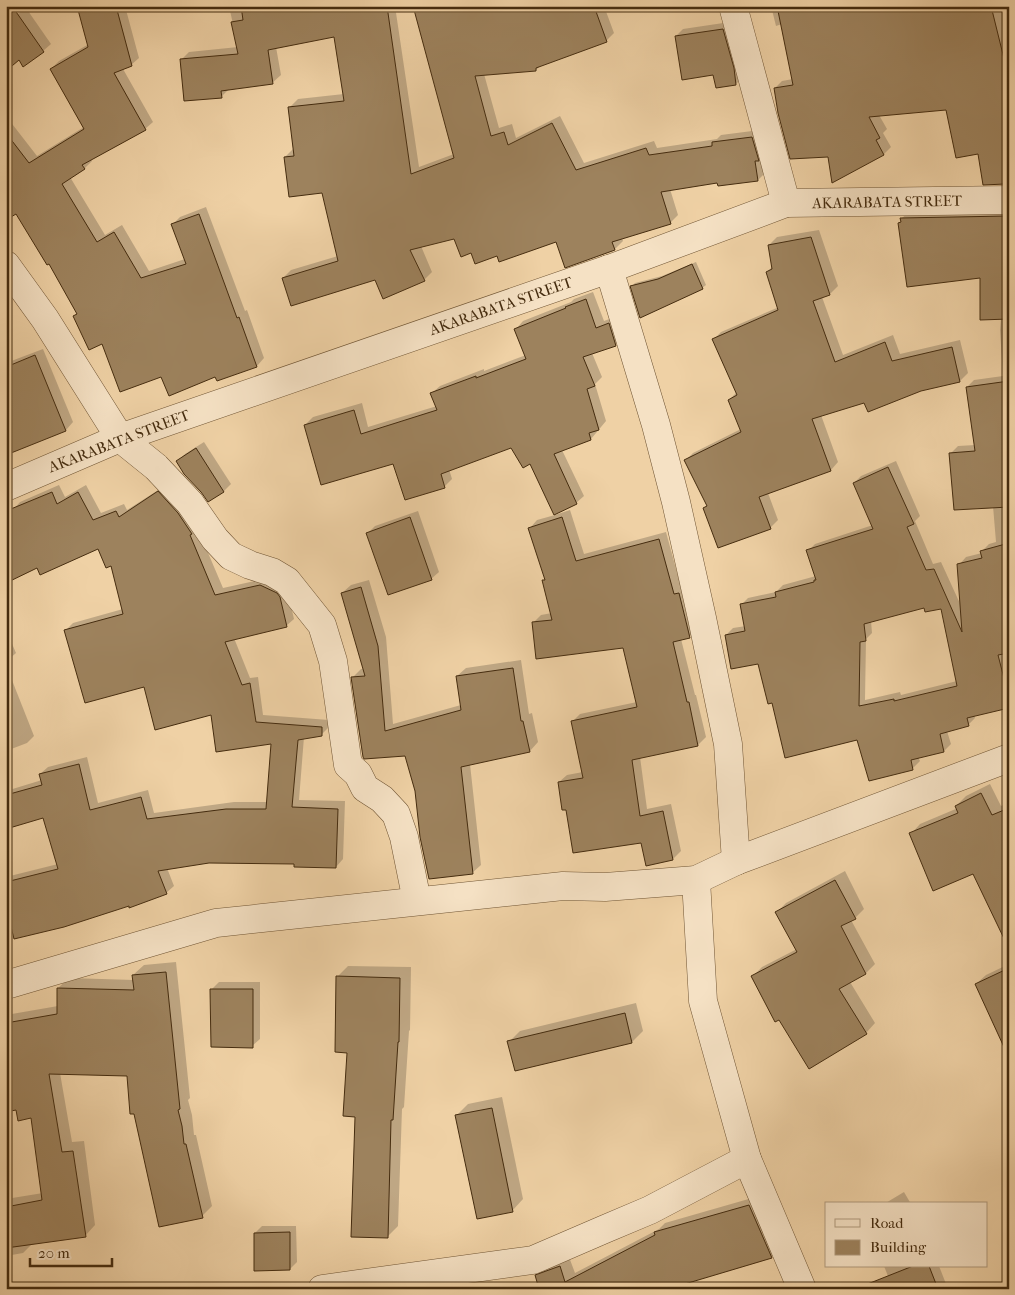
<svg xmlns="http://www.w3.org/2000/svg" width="1015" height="1295" font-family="'IM FELL French Canon',serif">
  <rect width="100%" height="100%" fill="#efd1a5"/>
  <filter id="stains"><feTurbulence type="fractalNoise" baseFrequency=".004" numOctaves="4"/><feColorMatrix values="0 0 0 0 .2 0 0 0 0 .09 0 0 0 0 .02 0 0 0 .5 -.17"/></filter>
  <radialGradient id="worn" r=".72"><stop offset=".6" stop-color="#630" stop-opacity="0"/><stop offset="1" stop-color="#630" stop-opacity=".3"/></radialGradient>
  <!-- shadow -->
  <g fill="#0003" fill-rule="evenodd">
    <path d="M78,6h47l14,52 -8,7 -8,4 30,53 -8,7 -54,30 1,2 -8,8 -14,8 35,58 17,-10 27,46 36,-12 -13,-34 8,-8 26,-10 39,104 2,-1 17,48 -7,8 -39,13 -2,-4 -55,1 -58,-34 -29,-26 4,-3 -29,-50 -32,-51 -11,7v-103l31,40 47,-29 -33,-58 8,-8 30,-17z"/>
    <path d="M229,6h166l24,161 35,-13 -39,-148h189l10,27 -8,8 -65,24 -5,5 -52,4 15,54 13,-4 4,14 44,-22 24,47 70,-22 3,7 60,-9 4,-4 39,-5 6,42 -8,8 -40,2 -48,7 8,26 -8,8 -48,15 1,3 -8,8 -49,17 -10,-26 -58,14 -27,-2 -16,-14 -34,8 11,26 -8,8 -141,-2 8,-8 47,-14 -15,-64 -38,-35 8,-8 -3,-42 8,-8 46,-5 -9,-59 -59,12 5,28 -9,8 -43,6 -8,8 -40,-37 8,-8 49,-5z"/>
    <path d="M771,6h238v15l-5,1 5,20v137l-5,4 -25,-31 -32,-43 -68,6 8,14 -4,4 8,14 -7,7 -51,27 -4,-25 -54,-68 7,-7 11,-2 -11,-55 -6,2z"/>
    <path d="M26,8l25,36 -8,7 -24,8 -11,-38z"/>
    <path d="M730,22l13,55 -7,7 -22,-10 -38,-38 7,-7z"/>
    <path d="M1009,209v443h-3l3,12v42l-35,9 1,3 -7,7 -21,6 4,13 -7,7 -26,6 2,4 -7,7 -55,-30 -85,-37 -14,-38 -33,-28 7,-7 13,-2 -5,-21 7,-7 28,-6 7,-7 33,-9 -8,-25 7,-7 58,-19 -19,-42 7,-7 35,-15 24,55 -5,5 18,43 8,-2 21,46 -3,-43 7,-8 16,-4v-2l7,-7 7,-2 -3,-36 -42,-53 7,-7 17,-1 -8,-58 7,-7 29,-4 -3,-46 1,-12 -20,-42 -81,-53 2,-2v-3l7,-6zM925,607l17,1 15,73 -56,14 -1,-3 -35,8 1,-61 6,-6 -1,-12z"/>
    <path d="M819,230l19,56 -8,8 -8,3 21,58 50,-20 7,19 60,-14 8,33 -8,8 -95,21 -44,13 17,47 -7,8 -63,23 10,27 -8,8 -65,-20 3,-3 -22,-45 7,-7 48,-24 -12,-29 8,-8 -23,-53 7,-7 58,-25 -12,-35 6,-6 -4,-21 8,-8z"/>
    <path d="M696,262l10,23 -4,3 -70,-2 3,-3 27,-7z"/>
    <path d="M593,292l11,29 13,-5 6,21 -8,7 -23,9 10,24 -7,7 11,37 -15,18 -29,11 22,46 -8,7 -21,10v2l15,-5 14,44 82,-22 15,55 16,42 -8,8 -8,2 14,56h1l10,42 -8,8 -58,12 7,52 24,-5 10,47 -8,8 -31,-18 -75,-32 -8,-27 8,-7 16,-3 -11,-50 8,-8 57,-12 -14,-56 -90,-23 8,-8 11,-2 -8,-32 2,-2 -16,-51 7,-8 18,-5 -24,-53 -20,-16 -62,23 3,10 -8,8 -50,-24 -89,-38 8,-8 49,-14 6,24 69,-21 -5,-13 8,-7 44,-17v2l42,-16 -10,-26 7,-8 48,-19 3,-3z"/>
    <path d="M43,349l30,73 -7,8 -60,24v-91z"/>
    <path d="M204,442l27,42 -7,7 -15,9 -31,-39 7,-7z"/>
    <path d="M59,485l6,12 21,-12 15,28 23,-9 3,6 39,-25 31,42 26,61 45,-10 19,11 7,30 -8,7 -52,12 16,40 8,-1 5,38 66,5v7l-8,8 -17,2 -5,63 46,1 -2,58 -7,8 -40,-5h-87l-42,6 7,18 -8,7 -37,12 -123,-4v-21l4,-4 48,-12 -15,-47 -37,11v-37l36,-11 -2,-6 8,-7 39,-10 11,46 50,-13 6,23 80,-11h34l5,-60 -61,-28 -68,-29 -79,-54 8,-8 50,-14 -11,-45 -13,-16 -62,18 -24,-56 7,-8z"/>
    <path d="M418,511l21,61 -8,7 -63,-46 7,-7z"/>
    <path d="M369,580l17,57 7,87 68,-19 -4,-29 9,-8 55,-8 8,54 3,-1 6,29 -8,9 -60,13 11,101 -9,8 -56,-82 -10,-36 -41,2 -13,-79 9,-9h3l-22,-76 9,-8z"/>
    <path d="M6,630l10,23 -10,9z"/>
    <path d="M6,665l28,71 -7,7 -21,8z"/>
    <path d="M990,784l11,22 8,-3v143l-35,-74 -63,-38 9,-10 38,-16 -2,-2 10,-10z"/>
    <path d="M845,871l19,38 -9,9 -4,2 24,44 -9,9 -16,9 25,41 -9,10 -56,35 -57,-92 9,-9 35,-18 -20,-37 9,-9z"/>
    <path d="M176,962l14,136 -2,2 4,15 2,20h2l16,71 -10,10 -74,-141 -68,-2 12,69 12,-1 11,84 -10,11 -52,7 -10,10 -17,3v-57l37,-6 -11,-76 -15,-9 -11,3v-96l52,-9v-18l11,-10 65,2 -1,-5 11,-10z"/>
    <path d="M1009,964v59l-33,-39 10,-9z"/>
    <path d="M348,966l63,1 -1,63 -1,1 -5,76 -2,2 -4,117 -11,11 -31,-121 -7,-64 -12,-75z"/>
    <path d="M219,982h41v57l-8,7 -40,-57z"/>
    <path d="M636,1003l7,28 -11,11h-123l11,-11z"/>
    <path d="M502,1097l21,102 -11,12 -55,-96 11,-11z"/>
    <path d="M904,1192l7,12h-27z"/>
    <path d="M759,1196l22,52 -10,9 -230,32 -4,-13 9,-10 23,-9 6,16 84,-44 6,-6z"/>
    <path d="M262,1226h34l1,36 -7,7 -35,-36z"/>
    <path d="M884,1266h55l9,23h-55z"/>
  </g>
  <!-- building -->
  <g fill="#9d825d" stroke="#452c0f" fill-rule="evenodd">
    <path d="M6,6h6l32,46 -21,15 -4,-7 -13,11z"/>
    <path d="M77,6h39l16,60 -18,7 32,57 -64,35 3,4 -23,15 35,58 17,-10 27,46 45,-14 -15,-40 28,-10 38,104 2,-1 18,50 -40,14 -2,-4 -46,19 -8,-19 -41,15 -18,-48 -13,6 -16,-34 4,-2 -28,-50 -2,1 -31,-51 -10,6v-87l23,30 55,-34 -34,-60 38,-22z"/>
    <path d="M241,6h146l24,168 43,-16 -41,-152h181l13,36 -71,26v3l-61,5 16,60 13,-4 4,13 44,-22 24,47 70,-22 3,7 63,-9v-4l40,-5 7,24h-4l3,20 -40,5 -1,-3 -56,9 10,32 -59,18 3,8 -50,18 -9,-26 -57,20 -2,-6 -22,8 -4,-11 -10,4 -7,-18 -44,11 15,31 -42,18 -8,-19 -84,26 -9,-28 56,-17 -16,-68 -33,4 -5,-40 10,-1 -6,-49 56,-6 -10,-64 -66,13 5,34 -52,7 1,7 -38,3 -4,-42 58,-5 -7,-32 12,-2z"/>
    <path d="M777,6h214l18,73v97l-5,-1 1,9 -22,1 -5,-31 -22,4 -10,-48 -77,7 11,21 -4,2 8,15 -52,28 -4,-26 -38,2 -12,-46 -4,-25 19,-3z"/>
    <path d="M723,29l11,39 2,17 -20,3 -3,-13 -31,5 -7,-44z"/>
    <path d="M1007,216l2,32v71l-29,1v-42l-73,9 -9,-64 3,-1 -1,-4z"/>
    <path d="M811,237l19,58 -17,6 22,61 50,-20 7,19 60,-14 8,35 -39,9 -53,21 -4,-9 -52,16 19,52 -72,26 12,32 -53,19 -15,-40 4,-2 -23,-46 57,-28 -13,-32 9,-5 -25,-56 66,-29 -12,-38 6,-3 -4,-24z"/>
    <path d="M692,264l11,25 -63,29 -10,-32 28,-7z"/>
    <path d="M586,299l10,29 13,-5 7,23 -33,11 12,29 -8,3 12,41 -10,3 2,7 -37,14 23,50 -23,11 -24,-51 -7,4 -12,-20 -70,26 4,14 -40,12 -12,-36 -72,21 -17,-60 50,-15 7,24 76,-24 -7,-17 46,-17v2l50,-19 -12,-30 52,-21 -1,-1z"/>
    <path d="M35,355l31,76 -60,24v-88z"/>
    <path d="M1009,381v126l-55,3 -5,-57 26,-2 -9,-64z"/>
    <path d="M196,448l28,44 -16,10 -7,-10 -17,-18 -8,-13z"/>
    <path d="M888,467l26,57 -7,3 19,43 8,-1 28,63 -5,-68 25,-6 -2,-7 29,-8v110l-11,2 11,43v10l-42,10 2,8 -29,8 4,18 -33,8 2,10 -44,11 -12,-41 -72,18 -13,-55 -4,1 -10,-40 -27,5 -6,-34 20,-4 -5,-27 36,-7 -1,-5 39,-10v-2h2l-10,-30 67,-21 -20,-46zM924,608l1,4 16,-3 16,77 -63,15v-2l-35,7 1,-64 6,-1 -2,-17z"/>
    <path d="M158,491l20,22 14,21 -2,1 25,60 45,-10 17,8 3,4 7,30 -62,15 17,43 8,-2 6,39 66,5v9l-24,4 -6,67 46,2 -2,59 -42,-1v-3l-85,-1 -51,8 9,23 -38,14v-2l-65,21 -50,12 -8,-33v-24l52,-13 -15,-51 -37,11v-34l36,-10 -3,-11 40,-10 11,46 51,-13 6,22 79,-10h40l5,-65 -55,8 -5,-37 -56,15 -11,-43 -59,16 -21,-73 59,-16 -12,-48 -5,2 -8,-19 -58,26 -3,-7 -31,15v-72l46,-19 5,12 21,-12 15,28 23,-9 3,6z"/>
    <path d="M410,517l22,63 -44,15 -22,-62z"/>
    <path d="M562,517l14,44 83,-22 15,55 5,-1 11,45 -17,4 14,60h2l9,44 -66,14 8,56 23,-5 10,49 -27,6 -5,-23 -68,10 -7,-43h-4l-4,-28 25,-4 -12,-57 66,-14 -14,-59 -87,11 -4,-37 20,-2 -10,-40h3l-17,-52z"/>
    <path d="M361,587l17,59 7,85 76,-21 -5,-34 57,-8 8,53h2l7,31 -69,15 12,107 -44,5 -9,-42 -5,-46 -10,-35 -41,3 -1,-2 -12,-80 14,-1 -24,-83z"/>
    <path d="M981,793l11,22 17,-7v141l-36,-75 -40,17 -24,-58 49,-20 -3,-7z"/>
    <path d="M835,880l21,39 -15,7 25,48 -27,15 28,45 -58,35 -30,-49 -4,2 -24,-46 46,-24 -22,-40z"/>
    <path d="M1009,968v90l-34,-74z"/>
    <path d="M166,972l14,137 -2,1 4,16 2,18h2l17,74 -44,9 -25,-113h-4l-3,-38 -78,-2 13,78 11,-1 13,86 -80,11v-41l36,-7 -11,-82 -13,3 -2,-11 -10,2v-89l51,-9v-26l77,2 -2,-15z"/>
    <path d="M336,976l64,2 -1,64h-1l-5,78h-2l-3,118 -37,-1 4,-120 -12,-1 4,-63 -12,-1z"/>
    <path d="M210,989h43v59l-42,-1z"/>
    <path d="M625,1013l7,30 -117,28 -8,-30z"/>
    <path d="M492,1108l21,104 -36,7 -22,-104z"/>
    <path d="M749,1205l23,53 -104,31h-129l-4,-14 25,-9 5,16 90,-47 -1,-3z"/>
    <path d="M290,1232v38l-36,1v-38z"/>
    <path d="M913,1266h16l9,23h-78v-2z"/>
  </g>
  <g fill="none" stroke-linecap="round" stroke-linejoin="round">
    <defs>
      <g id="minor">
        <path d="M733,6l53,197"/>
        <path d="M6,265l39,54 75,119 36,29 34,36 25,36 16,17 19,9 22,7 15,9 35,44 11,36 15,104 10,9 7,14 17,11 14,15 8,23 13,64"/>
        <path d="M609,269l47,156 20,77 26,116 26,126 8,117"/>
        <path d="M6,487l114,-49 489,-169 177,-66 223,-3"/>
        <path d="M696,880l7,121 44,158 55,130"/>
        <path d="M6,985l210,-62 347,-37 42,1 91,-7 40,-19 273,-103"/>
        <path d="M322,1289l211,-29 72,-31 45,-19 97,-51"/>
      </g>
    </defs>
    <!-- minor casing -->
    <use href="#minor" stroke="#705534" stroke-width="29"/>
    <!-- minor -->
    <use href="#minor" stroke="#f5e1c4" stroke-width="28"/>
  </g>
  <g text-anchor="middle" stroke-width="4.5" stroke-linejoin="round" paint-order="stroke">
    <!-- street labels -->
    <g font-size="15" fill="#452c0f" stroke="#f5e1c4">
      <text transform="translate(887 202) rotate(-1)" y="5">AKARABATA STREET</text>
      <text transform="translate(501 306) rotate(-19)" y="5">AKARABATA STREET</text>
      <text transform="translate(119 441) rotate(-21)" y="5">AKARABATA STREET</text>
    </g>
  </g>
  <!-- margin -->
  <rect width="1015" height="1295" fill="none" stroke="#efd1a5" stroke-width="25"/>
  <rect x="8" y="8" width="1000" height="1280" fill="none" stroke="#452c0f" stroke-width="2.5"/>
  <rect x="12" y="12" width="990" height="1270" fill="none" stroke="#452c0f"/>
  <!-- legend -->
  <rect x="825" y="1202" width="162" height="65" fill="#f5e1c4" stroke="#af997c"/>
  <rect x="835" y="1219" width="25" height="8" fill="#f5e1c4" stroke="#af997c"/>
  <text x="870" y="1228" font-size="15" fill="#452c0f">Road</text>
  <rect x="835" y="1240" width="25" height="15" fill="#9d825d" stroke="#af997c"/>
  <text x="870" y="1252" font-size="15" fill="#452c0f">Building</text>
  <!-- scale -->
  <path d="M30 1258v8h82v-8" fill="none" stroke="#452c0f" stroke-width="2.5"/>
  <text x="38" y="1258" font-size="15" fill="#452c0f" stroke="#f5e1c4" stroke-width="4" paint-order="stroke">20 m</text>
  <rect width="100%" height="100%" filter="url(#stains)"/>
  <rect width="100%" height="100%" fill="url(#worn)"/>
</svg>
